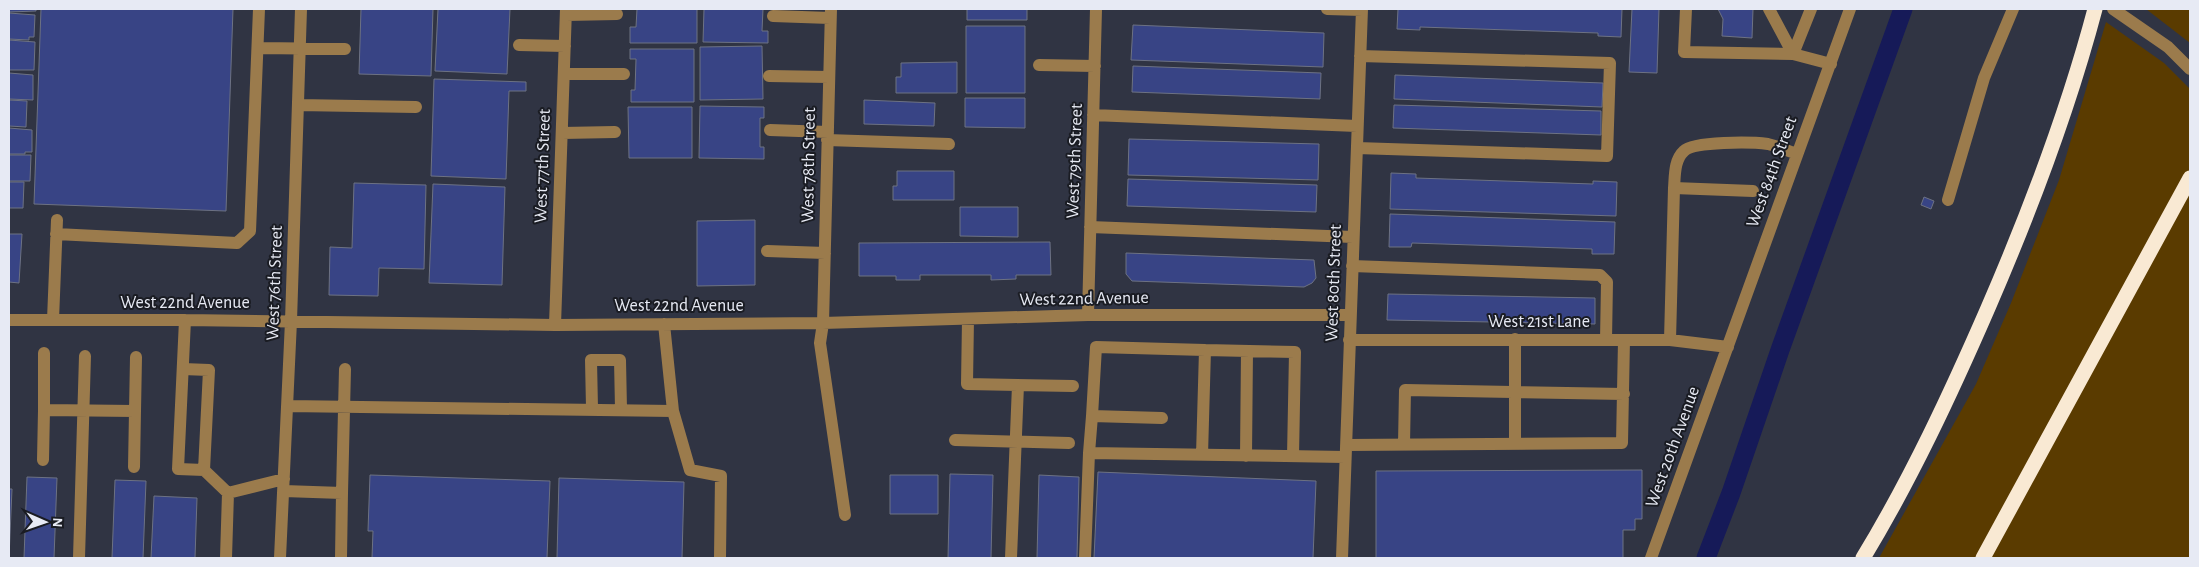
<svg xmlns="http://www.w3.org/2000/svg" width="2199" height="567" font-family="'Alegreya Sans',sans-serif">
	<rect width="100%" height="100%" fill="#303443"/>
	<path fill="#5a3b00" d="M2146 9H2190V43Z
		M2106 22 2164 63 2190 89V558H1879L1976 384 2011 303 2059 180Z"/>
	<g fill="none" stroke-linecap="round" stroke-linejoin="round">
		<path stroke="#161a58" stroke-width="19" d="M1706 558 1731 493 1780 350 1903 9"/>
	</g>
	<path fill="#384485" stroke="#6d7283" d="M9 9H36V11L9 12Z
		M41 9H233L226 211 34 204Z
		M361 9H433L431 76 359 74Z
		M438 9H510L507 74 435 71Z
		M637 9H697V43H630V27H636Z
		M704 9H763L762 31H768V43L703 42Z
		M967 9H1027V20H967Z
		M1398 9H1622L1621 37 1598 36V33L1420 27V30L1397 29Z
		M1632 9H1659L1657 73 1629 72Z
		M1718 9H1753L1752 38 1722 36 1723 19Z
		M9 13 35 15 34 37H29V40L9 39Z
		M1133 25 1324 33 1323 67 1131 60Z
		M966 26H1025V93H966Z
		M9 40 35 42 34 70H9Z
		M762 46 763 99 700 100V47Z
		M630 49H694V102H631V90H635L636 59H630Z
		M957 62V93H896V77H901V63Z
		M1133 66 1321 73 1320 99 1132 92Z
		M9 73 33 75V100L9 99Z
		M1395 75 1603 83 1602 107 1394 99Z
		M434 79 526 82V91H509L506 179 431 176Z
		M965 98H1025V128L965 127Z
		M9 100 27 101 26 127 9 126Z
		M864 100 935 103 934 126 864 124Z
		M1394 105 1601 111V135L1393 128Z
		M700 106 764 107V118H760V147H764V159L699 158Z
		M628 107H692V158H629Z
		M9 128 32 130V152H25V154H9Z
		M1129 139 1319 144 1318 180 1128 175Z
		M9 155H31L30 181H9Z
		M897 171H954V200H893V186H897Z
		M1391 173 1416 174V178L1593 184V181L1617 182 1616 216 1390 209Z
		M1128 179 1317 185 1316 212 1127 206Z
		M9 182H24L23 208H9Z
		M354 183 426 185 424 269 379 268 378 296 329 295 330 247 352 248Z
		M433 184 505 187 502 285 429 283Z
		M1924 197 1934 201 1931 209 1921 205Z
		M960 207H1018V237L960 236Z
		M1390 214 1615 222 1614 254H1592V249L1412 243 1411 247H1389Z
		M755 220V285L697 286V221Z
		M9 234H22L19 283 9 282Z
		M1050 242 1051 275H1016V279L991 280V275H920V280H896V276H859V243Z
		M1126 253 1314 260 1316 278 1312 283 1304 287 1132 281 1126 274Z
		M1388 294 1595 298V324L1387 320Z
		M1642 470V519H1635V530H1623V558H1376V471Z
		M1098 472 1316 481 1313 558H1094Z
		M950 474 993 475 991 558H948Z
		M370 475 550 481 547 558H372L373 531H368Z
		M890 475H938V514H890Z
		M1039 475 1079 477 1077 558H1037Z
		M27 477 57 478 54 558H24Z
		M559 478 684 482 682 558H557Z
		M115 480 146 481 143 558H112Z
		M9 489H12L9 558Z
		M154 496 197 498 195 558H151Z"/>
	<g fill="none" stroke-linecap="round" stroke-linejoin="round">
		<path stroke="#9b7b4c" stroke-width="12" d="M831 9 823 323 820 343 845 515
			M1327 9 1362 10
			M1686 9 1684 52 1793 54 1769 9
			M1811 9 1793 54 1831 64
			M2113 9 2168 47 2190 69
			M566 15 617 14
			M773 16 830 18
			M519 45 565 46
			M258 48 345 49
			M1039 65 1095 66
			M564 74H624
			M769 76 829 77
			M298 105 416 107
			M1093 115 1357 126
			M770 130 828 132
			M562 133 615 132
			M827 140 949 144
			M1357 148 1607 156 1610 63 1360 56
			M1674 188 1753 191
			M1948 200 1984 78 2013 9
			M1090 227 1353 237
			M56 234 237 243 250 231 259 9
			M767 251 825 253
			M1352 266 1600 275 1607 282 1606 340
			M1088 315 1096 9
			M968 319 967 384 1073 386
			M9 320H185L555 325 823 323 1088 315H1350
			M53 320 57 220
			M664 324 673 411
			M555 325 566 9
			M1515 339V444
			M1349 340H1670L1728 347
			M1670 340 1674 188C1675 176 1674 160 1684 151 1694 141 1752 142 1768 144 1777 146 1788 151 1797 154
			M183 369 209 370 204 470 178 469 185 320
			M287 406 673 411 690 470 721 476 720 558
			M592 408 591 360H620L621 409
			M44 410V353
			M135 411 136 357
			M1092 416 1096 347 1205 350
			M1162 418 1092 416 1089 453 1345 457
			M955 440 1069 443
			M1404 444 1405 390 1624 394
			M1346 445 1622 443 1624 340
			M1202 455 1205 350 1295 352 1293 456
			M1246 456 1247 351
			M43 460 44 410 135 411 134 467
			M204 470 228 493 284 479
			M284 491 342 493 345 369
			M79 558 85 356
			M226 558 228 493
			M280 558 291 321 301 9
			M341 558 342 493
			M1011 558 1018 385
			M1085 558 1089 453
			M1342 558 1362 9
			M1651 558 1850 9"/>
		<path stroke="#f9e9d3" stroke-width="15" d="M1863 558C1911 479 1951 393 1988 308 2030 211 2068 111 2095 9
			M1983 558 2190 178"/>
	</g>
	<g text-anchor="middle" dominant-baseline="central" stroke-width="4" stroke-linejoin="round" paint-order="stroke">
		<g font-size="18" fill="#e7eaf4" stroke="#1a1c23">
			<text transform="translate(1075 161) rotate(-88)">West 79th Street</text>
			<text transform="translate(809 165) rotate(-89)">West 78th Street</text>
			<text transform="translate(543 166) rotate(-88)">West 77th Street</text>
			<text transform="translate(1772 172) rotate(-70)">West 84th Street</text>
			<text transform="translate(275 283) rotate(-88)">West 76th Street</text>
			<text transform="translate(1334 283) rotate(-88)">West 80th Street</text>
			<text transform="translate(1084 299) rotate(-1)">West 22nd Avenue</text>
			<text x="185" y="303">West 22nd Avenue</text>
			<text x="679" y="306">West 22nd Avenue</text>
			<text x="1539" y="322">West 21st Lane</text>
			<text transform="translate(1673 447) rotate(-70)">West 20th Avenue</text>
		</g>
	</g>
	<rect width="2199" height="567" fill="none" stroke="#e7eaf4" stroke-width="20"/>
	<g transform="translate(45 522) rotate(92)" stroke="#1a1c23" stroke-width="4" paint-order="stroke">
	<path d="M0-4L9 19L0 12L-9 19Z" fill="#e7eaf4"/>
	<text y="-8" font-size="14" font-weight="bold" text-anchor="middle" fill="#e7eaf4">N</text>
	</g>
</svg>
